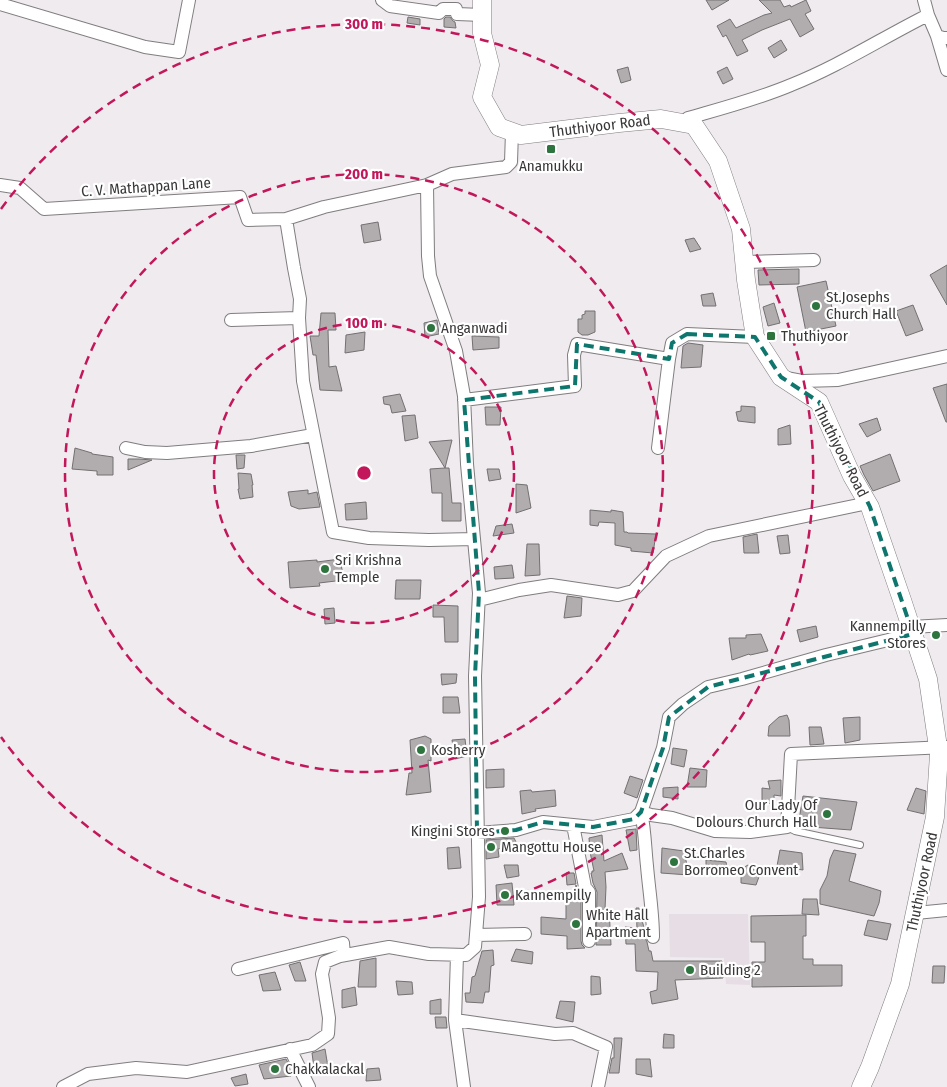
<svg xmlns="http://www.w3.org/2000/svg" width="947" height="1087" font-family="'Fira Sans Condensed',sans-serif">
	<rect width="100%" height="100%" fill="#efebee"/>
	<path fill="#e7dde4" d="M669 914H748L750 985 726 984 724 958 670 957Z"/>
	<path fill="#b1adaf" stroke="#737072" d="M706 0H729L712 10Z
		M759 0H780L784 7 790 5 791 7 806 0 811 11 805 14 814 29 800 37 790 19 762 30 742 40 748 51 737 56 726 35 723 37 717 26 730 19 736 28 764 15 772 13Z
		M408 17 420 19V25L407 23Z
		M446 17H450L453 21 455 22 456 28 444 27V19Z
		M781 40 787 50 774 58 768 48Z
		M628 67 631 80 621 83 617 70Z
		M727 67 733 79 723 84 717 72Z
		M378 222 381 240 364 243 361 225Z
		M694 238 701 249 690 252 685 240Z
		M947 265V305L930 275Z
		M799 269V284L759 285 758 270Z
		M826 281 836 326 806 332 797 287Z
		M713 293 716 306H703L701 295Z
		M774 303 780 323 768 326 763 307Z
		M913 305 923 330 906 336 896 311Z
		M585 311H595V332L588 335H582L578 332V319H582V315L585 314Z
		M321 313H335L336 330H328L329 367 336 366 342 391 320 390 316 355H313L310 336H319Z
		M437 320 439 334 425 337 424 323Z
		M365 332 364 350 345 353 346 335Z
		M472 336 499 337V348L473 350Z
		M688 343 703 345 701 367 681 368 683 346Z
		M947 384V422H946L933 388Z
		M400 394 406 411 392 413 390 405 384 404 383 397Z
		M741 406 755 407V423L738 421 736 412 741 411Z
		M485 407H501L500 425H486Z
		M415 415 418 438 405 441 402 416Z
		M877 418 881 430 867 437 859 424Z
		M790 425 791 444 778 445V429Z
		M452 440 445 468H449L452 503H461V521H442V493H432L430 469 445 468 429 442Z
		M75 448 92 453V454L113 457V475H97V471L72 469Z
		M890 454 900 481 873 491 864 475 860 466Z
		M236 455H245L244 468 237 469Z
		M128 459H139L152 460 128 470Z
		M487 469H499L501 479 489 481Z
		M238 473 251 474 253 485H252L253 497 240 499 238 489H239Z
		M516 484 527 485 531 508 516 513Z
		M308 490V494L317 492 320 507 299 509 291 506 288 492Z
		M366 502 367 519 346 520 345 504Z
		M590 510 611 512V510L623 512 624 532H627L628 533 656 534 653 553 631 551V548L615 545V523L599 522 598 526 590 525Z
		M512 524 514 533 493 536 496 526Z
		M757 534 759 553H744L743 537Z
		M788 535 790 553 780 554 777 536Z
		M527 544H539L540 575 525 576Z
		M340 559 344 580 319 583 320 586 290 588 288 562 317 560V562Z
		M512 565 514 578 495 579 494 567Z
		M396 580H421L420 599H395Z
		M567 596 582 598 581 616 564 618Z
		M433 605 458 606V642H445L444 617H433Z
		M334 608 335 623 325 624 324 609Z
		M816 626 818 637 800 642 797 630Z
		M761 634 768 651 750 655 749 654 732 660 729 638H746V635Z
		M441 674H457L456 683 442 685Z
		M443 697H458L460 713H443Z
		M787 715 789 720 790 736H768L769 726 779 717Z
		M860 717V740L845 743 843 718Z
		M809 727H821L824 744 810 745Z
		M425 736 431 739V761L428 760 431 792 406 795 409 773H412L410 740Z
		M465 739 467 756 455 759 452 740Z
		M673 748 687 750 684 767 671 764Z
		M690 768 707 770 706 787H687Z
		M504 769V787L486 788V770Z
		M630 776 643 780 637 798 624 793Z
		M781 780V796L774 795V803L762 804V788L770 789 768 781Z
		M678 787V799L663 797V788Z
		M916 788 926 791 924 814 907 810Z
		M531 790 532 792 555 790 556 806 535 809 536 811 522 814 520 791Z
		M803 796 857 802 851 830 798 826Z
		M636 829 637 850 630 851 626 830Z
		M602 835 604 861 622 853 628 869 605 872 606 887 605 909 609 908 611 945H596L597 892 593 883 591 873H592V871H594L590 852 589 838Z
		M514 838 517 844 498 849 499 857 486 859V840Z
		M459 847 461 868 448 869 447 848Z
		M662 848 684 851 689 875 661 873Z
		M780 850 802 853 803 870 777 866Z
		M834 850 856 854 849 881 881 891 879 903 874 916 820 904V890L827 876 830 859Z
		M706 860 726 862 728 872 706 870Z
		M504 865H518L519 876 507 878Z
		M748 865 760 874 756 885 741 883V869Z
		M566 873H574L576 884 567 885Z
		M512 883 514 905H497L496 885Z
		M576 885 577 889 581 895V941L582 945 585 948 567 949V936L541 934V917L566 919V900H573Z
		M803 899H817L819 915 802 914Z
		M636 908H639L644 928 645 938 647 942 649 951H651L653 961H722L723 978 675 980 678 999 652 1004 650 992 657 990 658 972 636 971 635 944H626L625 927 637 928Z
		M806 915V936H803V959H813V965H842V986L752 987V962H765V942H751V916Z
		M868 920 891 924 887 940 864 935Z
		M516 949 533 952 532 964 511 961Z
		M493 950 494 965 491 966 489 992H485L483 1003 466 1002 465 993H470L472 977 475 976 482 951Z
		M376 958V987H358L360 961Z
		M300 962 306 981H295L289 965Z
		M933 966H945L944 983H932Z
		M275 972 281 990 263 991 259 975Z
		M591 976 600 977 601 994 591 995Z
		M396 981 412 982 413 994 398 995Z
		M355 987 357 1005 342 1008V990Z
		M441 999V1014H430V1001Z
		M560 1001 575 1002 573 1022 556 1018Z
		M435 1017H446L447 1028H436Z
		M664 1034 674 1035V1048H663Z
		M614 1038H622L619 1073H609L612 1058H614Z
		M325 1049 328 1067 314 1068 312 1053Z
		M286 1059 289 1065 291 1076 264 1079 259 1065Z
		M636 1059H650L652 1077 636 1074Z
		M379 1068 381 1080 366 1081 367 1069Z
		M246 1074 248 1084 235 1086 231 1078Z"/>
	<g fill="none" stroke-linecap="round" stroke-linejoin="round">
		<defs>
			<path id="service" d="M787 827 795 831 860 845"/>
			<path id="minor" d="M382 0 390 6 439 13 443 9H456L457 14 482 15
				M924 0 928 15
				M0 4 145 47 179 52 189 0
				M937 36 947 70
				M683 123 688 118C723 108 758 99 791 85 839 66 882 38 928 15L937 36 943 38H947
				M0 185 20 188 44 209 240 197 248 220 286 219 324 207 427 185
				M286 219 294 268 300 299 299 318 303 381 333 532 369 538 429 540 474 539
				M744 262 814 260
				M231 320 299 318
				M786 378 802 381 838 380 947 356
				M464 400 575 386 574 355 577 344 669 359 672 343 687 334 755 337
				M126 448 145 452 167 453 251 446 313 435
				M658 448 669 359
				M479 600 519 590 551 585 618 595 633 591 666 556 709 536 868 503
				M911 627 947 625
				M573 825 585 887 589 892V941
				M477 833 516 830 543 822 593 827 634 819 641 812 663 748 669 717 683 704 708 687 742 679 826 655 913 634
				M916 913 947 910
				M476 935 525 934
				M653 937C653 913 649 890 647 866 645 848 645 830 641 812L651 815 672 818 715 831 750 832 787 827 791 754 947 747
				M457 955 455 1020 555 1034 573 1033 606 1047 598 1087
				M238 969 343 943 344 955
				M455 1020 464 1087
				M290 1049 309 1087
				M63 1087 88 1074 136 1068 187 1072 312 1045 328 1034 329 1018 322 974 325 962 340 956 389 947 429 954 466 955 475 947 479 897 475 676 479 593 467 464 464 396 456 351 430 276 428 256 427 185 452 174 506 167 511 162 512 132"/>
			<path id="secondary" d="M482 0V33L490 65 482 97 499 127 521 135 619 123 661 119 694 125 718 161 741 229 746 280 755 337 781 377 819 402 852 476 870 507 902 600 928 679 939 754 935 817 900 984 870 1067 861 1087"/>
		</defs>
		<use href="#service" stroke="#807d7f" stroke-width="8"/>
		<use href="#minor" stroke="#807d7f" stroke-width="14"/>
		<use href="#secondary" stroke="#807d7f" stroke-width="19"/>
		<use href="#service" stroke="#fff" stroke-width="6"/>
		<use href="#minor" stroke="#fff" stroke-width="12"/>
		<use href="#secondary" stroke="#fff" stroke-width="18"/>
	</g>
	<path fill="none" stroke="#0f766e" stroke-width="4" stroke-dasharray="10 6" stroke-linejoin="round" d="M687 334 755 337 781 377 819 402 870 507 913 634 708 687 669 717 663 748 641 812 634 819 593 827 543 822 516 830 477 833 475 676 479 593 464 400 575 386 577 344 669 359 672 343Z"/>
	<g fill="none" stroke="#c2185b" stroke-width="2.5" stroke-dasharray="9 6">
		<circle cx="364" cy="473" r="150"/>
		<circle cx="364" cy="473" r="299"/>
		<path d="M1 209A449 449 0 1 1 1 737"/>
	</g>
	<g fill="#2e743f" stroke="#fff" stroke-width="2">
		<rect x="546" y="144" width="10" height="10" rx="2.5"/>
		<circle cx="816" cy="306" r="5"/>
		<circle cx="431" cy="328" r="5"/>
		<rect x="766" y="331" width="10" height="10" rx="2.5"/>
		<circle cx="325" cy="569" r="5"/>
		<circle cx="936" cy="635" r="5"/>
		<circle cx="421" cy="750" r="5"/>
		<circle cx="827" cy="814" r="5"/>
		<circle cx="505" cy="831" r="5"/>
		<circle cx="491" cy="847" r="5"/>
		<circle cx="674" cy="862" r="5"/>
		<circle cx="505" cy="895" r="5"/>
		<circle cx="576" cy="924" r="5"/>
		<circle cx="690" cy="970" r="5"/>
		<circle cx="275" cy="1069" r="5"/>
	</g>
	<g text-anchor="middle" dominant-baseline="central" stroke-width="4.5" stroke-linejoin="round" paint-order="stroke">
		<g font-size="15" fill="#393738" stroke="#fff">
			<text transform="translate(600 126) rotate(-7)">Thuthiyoor Road</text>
			<text transform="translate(146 187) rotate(-4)">C. V. Mathappan Lane</text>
			<text transform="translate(841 451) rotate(63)">Thuthiyoor Road</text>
			<text transform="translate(922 882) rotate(-78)">Thuthiyoor Road</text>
		</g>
		<g font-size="15" fill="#393738" stroke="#fff" text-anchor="start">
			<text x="551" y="166" text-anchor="middle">Anamukku</text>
			<text x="826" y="297">St.Josephs<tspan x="826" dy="17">Church Hall</tspan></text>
			<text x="441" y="328">Anganwadi</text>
			<text x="781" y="336">Thuthiyoor</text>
			<text x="335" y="560">Sri Krishna<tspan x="335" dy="17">Temple</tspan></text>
			<text x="926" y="626" text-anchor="end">Kannempilly<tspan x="926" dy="17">Stores</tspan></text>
			<text x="431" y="750">Kosherry</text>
			<text x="817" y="805" text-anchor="end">Our Lady Of<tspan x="817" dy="17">Dolours Church Hall</tspan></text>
			<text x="495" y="831" text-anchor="end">Kingini Stores</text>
			<text x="501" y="847">Mangottu House</text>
			<text x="684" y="853">St.Charles<tspan x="684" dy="17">Borromeo Convent</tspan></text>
			<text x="515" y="895">Kannempilly</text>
			<text x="586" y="915">White Hall<tspan x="586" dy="17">Apartment</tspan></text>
			<text x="700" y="970">Building 2</text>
			<text x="285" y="1069">Chakkalackal</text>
		</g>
	</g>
	<circle cx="364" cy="473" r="8" fill="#c2185b" stroke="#fff" stroke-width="2.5"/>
	<g font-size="15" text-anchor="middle" font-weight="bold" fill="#c2185b" stroke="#fff" stroke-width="4.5" stroke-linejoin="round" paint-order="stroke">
		<text x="364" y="29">300 m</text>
		<text x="364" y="179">200 m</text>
		<text x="364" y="328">100 m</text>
	</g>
</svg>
